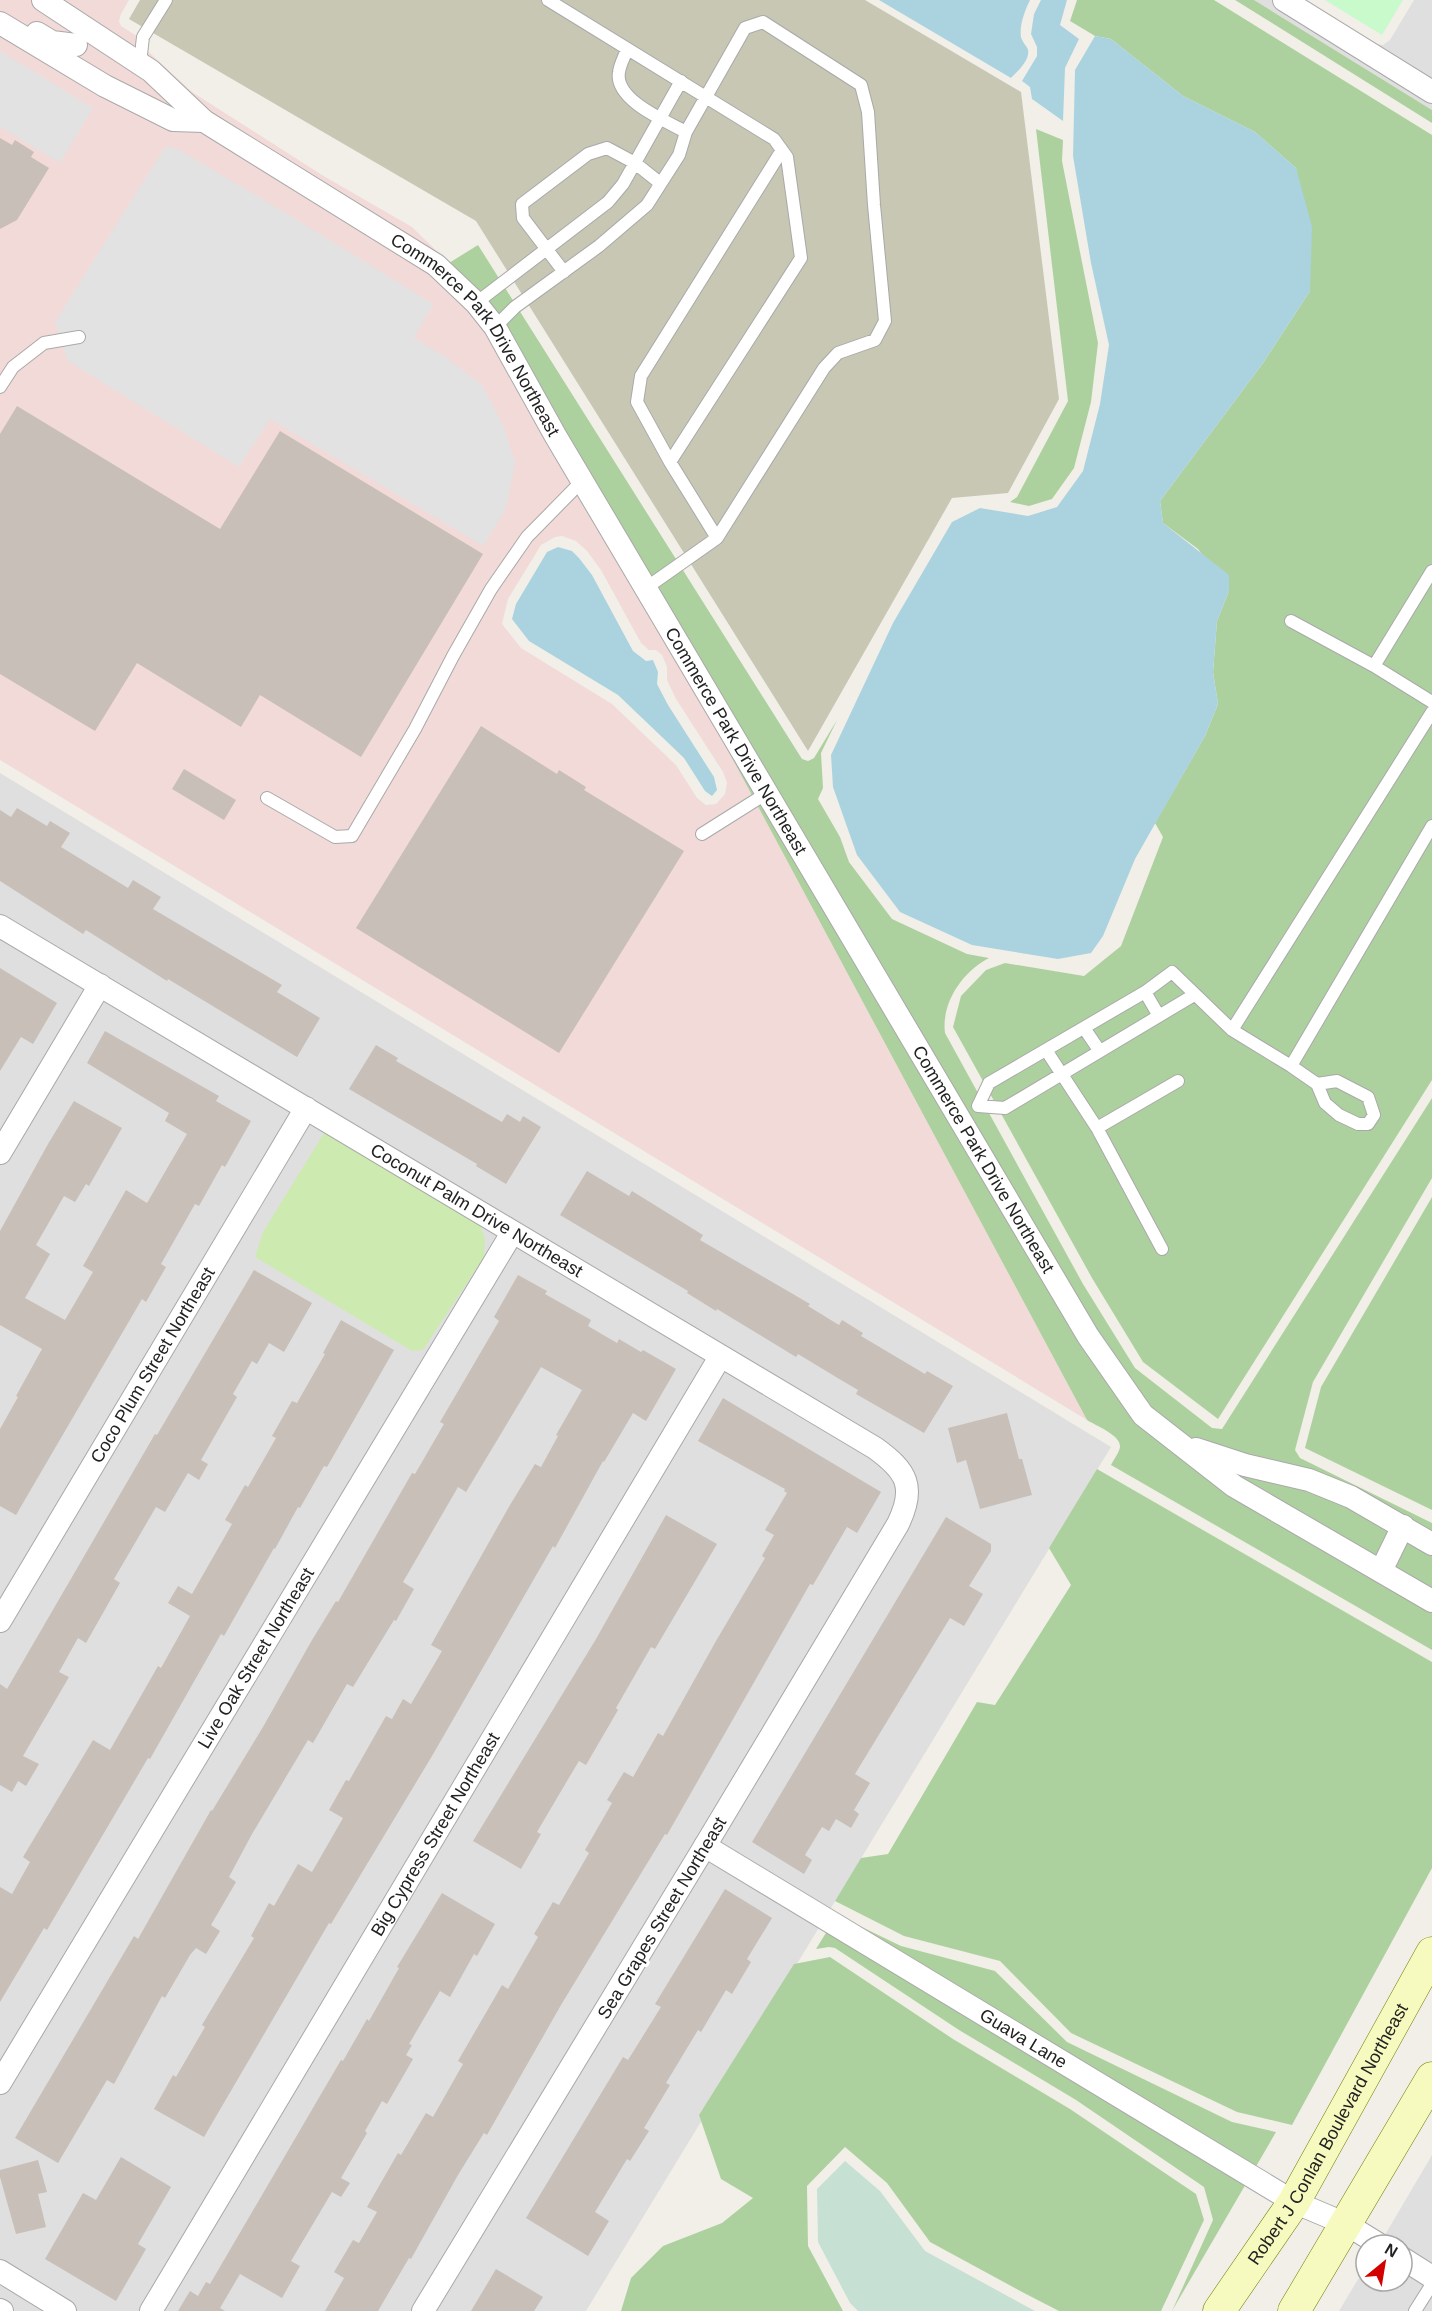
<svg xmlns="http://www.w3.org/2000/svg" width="1432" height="2311" font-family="Arial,sans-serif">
	<rect width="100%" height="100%" fill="#f2efe9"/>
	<path fill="#e0dfdf" d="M1254 0H1304L1376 44 1383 45 1390 40 1414 0H1432V110Z
		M0 773 1111 1447 586 2311H0Z
		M1432 2155V2311H1339L1366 2266V2281H1402V2245H1379Z"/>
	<path fill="#f2dad9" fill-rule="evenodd" d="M0 0H129L121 14 119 21 121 26 140 38 138 42 192 92 322 175 412 227 449 263 532 385 1087 1420 0 760ZM562 536 576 541 587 551 601 570 641 643 649 650H656L662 655 667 667V680L676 699 723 772 727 783 725 794 716 804 706 805 697 798 676 765 612 704 521 648 502 624 508 599 541 545 555 537Z"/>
	<path fill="#c7c7b4" d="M140 0H865L1021 92 1059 399 1008 493 952 498 808 751 476 221 129 19Z"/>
	<path fill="#cdebb0" d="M324 1133 337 1136 479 1223 485 1238 484 1257 423 1350 412 1351 255 1257 263 1232Z"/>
	<path fill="#add19e" d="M1077 0H1214L1432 135V1080L1218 1419 1143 1362 1092 1278 953 1027 961 996 986 970 1005 963 1084 976 1121 946 1163 837 1155 823 1205 736 1218 704 1213 672 1217 621 1229 591 1198 549 1163 523 1160 501 1263 363 1310 291 1296 168 1255 132 1183 96 1111 39 1095 36 1070 21Z
		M1235 0H1254L1432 110V123Z
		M1036 129 1063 140 1062 161 1098 343 1091 402 1074 468 1052 499 1029 506 1010 502 1017 497 1068 401Z
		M478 245 802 759 808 761 814 758 837 720 821 753 823 788 818 799 840 837 849 862 892 919 967 954 989 958C963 971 941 1003 945 1033L1083 1284 1135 1368 1212 1428 1222 1429 1432 1098V1178L1313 1382 1295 1450 1300 1458 1432 1523V1650L1111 1465C1114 1459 1119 1453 1120 1447 1121 1435 1096 1426 1087 1420L532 385 449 263Z
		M1432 1197V1510L1305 1448 1321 1387Z
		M1097 1469 1432 1662V1868L1292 2125 1237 2112 1071 2033 1000 1961 904 1936 835 1901 861 1858 888 1854 977 1702 995 1705 1071 1585 1049 1548Z
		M837 1915 901 1946 995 1971 1067 2042 1232 2122 1276 2132 1172 2311 1213 2220 1204 2187 1076 2100 959 2030 835 1948 829 1947 816 1949Z
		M830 1957 953 2039 1070 2109 1196 2194 1204 2220 1161 2311H1059L1024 2293 930 2242 887 2183 845 2147 807 2186 808 2246 843 2311H621L631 2278 663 2246 722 2223 753 2198 721 2179 699 2115 794 1964Z"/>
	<path fill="#c6e0d4" d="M845 2161 880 2191 925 2251 1035 2311H858L850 2303 818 2242 817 2189Z"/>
	<path fill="#c8facc" d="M1325 0H1403L1382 35Z"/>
	<path fill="#e2e2e2" d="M0 51 93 108 60 163 0 127Z
		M165 147 176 148 299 221 433 304 414 338 444 356 482 385 503 425 515 463 506 509 483 546 270 419 239 467 68 361 55 322Z"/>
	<path fill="#aad3df" d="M879 0H1030C1025 10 1019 26 1021 37 1022 42 1027 46 1028 50 1030 60 1017 72 1011 78Z
		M1041 0H1067L1060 25 1079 39 1065 68 1063 121 1032 99 1030 87 1022 81 1037 56V47L1031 34 1034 14Z
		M1095 36 1111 39 1183 96 1255 132 1296 168 1312 227 1310 291 1263 363 1160 501 1163 523 1229 575V591L1217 621 1213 672 1218 704 1205 736 1135 859 1103 936 1091 953 1058 959 972 945 900 912 857 855 833 787 831 755 893 623 952 522 980 508 1028 516 1057 507 1083 471 1100 404 1109 345 1091 263 1073 156 1075 70Z
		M558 547 572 551 579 558 592 575 633 651 646 661 653 660 658 672 657 684 668 705 714 777 717 790 712 796 705 791 684 758 618 695 529 641 512 619 516 604 547 552Z"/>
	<path fill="#c7bfb8" d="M0 138 12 145 15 140 34 152 31 157 49 168 17 220 0 229Z
		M17 406 220 529 280 431 483 554 361 757 260 695 241 727 137 663 95 731 0 674V434Z
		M481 726 557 774 559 770 586 787 584 790 684 851 559 1053 356 928Z
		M184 769 236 800 224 820 172 789Z
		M17 808 47 826 50 821 70 833 61 847 128 888 133 880 161 897 153 909 282 985 277 992 320 1018 297 1057 168 979 167 981 86 930 83 934 0 881V810L11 817Z
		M0 968 57 1003 33 1044 21 1037 0 1071Z
		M105 1031 219 1096 216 1101 251 1121 225 1167 222 1165 199 1206 195 1204 161 1264 166 1267 146 1302 142 1299 16 1515 0 1506V1429L18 1397 16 1396 42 1349 0 1325V1231L48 1144 74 1101 122 1128 89 1186 86 1184 75 1202 64 1196 36 1245 50 1254 25 1298 65 1320 93 1272 83 1266 126 1190 147 1203 187 1134 165 1121 169 1113 87 1063Z
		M376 1045 398 1058 396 1061 502 1122 507 1114 520 1122 523 1116 541 1127 506 1184 476 1166 477 1164 349 1089Z
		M587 1171 629 1196 632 1191 703 1235 700 1240 810 1304 808 1306 839 1325 842 1320 863 1333 861 1336 925 1374 927 1371 953 1386 924 1433 856 1394 858 1390 836 1377 798 1354 796 1357 717 1309 716 1311 687 1293 688 1291 560 1215Z
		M254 1270 312 1303 284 1352 269 1343 257 1364 252 1361 233 1394 237 1397 201 1460 208 1464 199 1480 188 1473 165 1512 156 1507 114 1579 120 1583 86 1643 78 1638 59 1672 69 1677 23 1756 39 1764 26 1786 18 1781 12 1792 0 1785V1684L7 1689 155 1434 157 1435Z
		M518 1275 547 1291 545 1294 591 1320 588 1326 617 1343 619 1339 641 1352 643 1350 676 1369 646 1421 633 1413 604 1462 603 1461 555 1548 553 1546 432 1756 331 1924 329 1923 204 2137 154 2109 173 2075 176 2077 205 2027 202 2025 254 1938 251 1936 269 1903 274 1906 298 1864 312 1872 343 1818 329 1810 346 1780 349 1781 386 1716 392 1719 403 1699 411 1704 442 1651 431 1645 510 1505 535 1464 541 1467 558 1436 556 1435 582 1390 541 1367 466 1492 458 1487 403 1582 414 1589 396 1621 394 1620 353 1687 347 1684 313 1743 308 1740 252 1834 229 1877 236 1882 211 1925 220 1931 206 1954 196 1948 190 1955 165 1998 162 1996 114 2084 107 2080 58 2163 15 2138 134 1936 138 1939 211 1810 212 1811 263 1727 312 1640 336 1601 338 1602 412 1473 415 1474 444 1424 440 1422 499 1321 494 1317Z
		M341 1320 394 1350 327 1467 324 1466 300 1508 298 1507 275 1549 274 1548 224 1636 221 1634 150 1759 148 1758 47 1930 44 1928 0 2002V1887L12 1894 30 1862 23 1857 93 1740 110 1750 158 1666 161 1668 190 1616 168 1603 178 1586 192 1594 232 1524 225 1520 245 1485 248 1487 276 1438 272 1436 292 1401 297 1403 325 1354 323 1353Z
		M723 1398 881 1492 857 1533 847 1527 813 1585 810 1584 667 1835 665 1834 561 2005 487 2135 484 2133 458 2175 411 2259 409 2258 378 2311H325L344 2278 334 2272 353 2240 359 2243 377 2212 367 2207 398 2153 401 2155 426 2113 433 2117 463 2064 458 2061 502 1985 508 1989 538 1937 534 1934 553 1902 559 1905 589 1853 585 1850 612 1803 607 1800 624 1772 633 1777 658 1733 663 1736 716 1641 765 1558 762 1556 774 1535 765 1530 787 1493 784 1491 785 1489 698 1441Z
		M1007 1413 1019 1459H1022L1032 1495 980 1509 966 1460 957 1463 948 1428Z
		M666 1515 717 1544 655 1649 651 1647 616 1708 618 1710 586 1765 579 1761 567 1781 537 1832 541 1834 521 1869 473 1841 596 1639Z
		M946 1517 991 1544V1551L969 1586 983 1594 964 1626 950 1618 855 1774 870 1783 854 1810 859 1814 851 1828 836 1819 829 1831 822 1827 805 1855 812 1860 804 1874 752 1842Z
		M725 1889 772 1918 747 1959 751 1962 732 1994 726 1990 701 2032 698 2030 666 2083 670 2085 644 2128 649 2131 630 2161 627 2159 595 2212 609 2221 588 2256 526 2218 623 2057 628 2060 661 2007 655 2004Z
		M442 1893 495 1924 477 1956 474 1954 450 1997 440 1991 409 2044 412 2045 406 2055 413 2059 387 2104 382 2101 365 2131 367 2133 341 2178 350 2183 341 2197 332 2192 291 2261 300 2266 282 2298 240 2274 220 2308 225 2311H178L190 2291 198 2296 206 2282 210 2284 341 2060 343 2061 367 2019 369 2021 399 1968 397 1967Z
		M121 2157 171 2187 138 2244 146 2249 116 2301 45 2259 83 2193 96 2200Z
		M38 2160 47 2192 38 2194 46 2227 16 2234 0 2177V2170Z
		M496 2269 543 2297 534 2311H471Z"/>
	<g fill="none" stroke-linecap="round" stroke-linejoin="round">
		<defs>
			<path id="service" d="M548 0 774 139 787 157 801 258 670 462 637 402 641 376 782 150
				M627 49C625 56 620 64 619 72 614 100 666 121 686 132
				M140 63 143 37 166 0
				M564 272 523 218 522 204 588 154 607 148 635 163 660 183
				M476 303 608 202 623 184 681 81
				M495 327 515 307 599 246 647 205 679 155 686 132 745 28 763 22 861 85 868 112 874 205 885 321 875 340 838 353 824 368 717 538 670 462
				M0 387 13 367 44 343 79 337
				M1432 571 1374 666 1432 702
				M646 588 717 538
				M1291 621 1374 666
				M267 798 335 837 352 836 415 729 453 656 491 589 527 537 582 481
				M702 834 767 793
				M1145 992 1159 1016
				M1194 995 1005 1108 978 1106 989 1083 1145 992 1172 972 1232 1030 1291 1066 1317 1084 1325 1103 1339 1115 1358 1124H1368L1374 1115 1368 1097 1337 1081 1317 1084
				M1084 1028 1099 1050
				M1232 1030 1432 712
				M1046 1050 1097 1128 1178 1081
				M1291 1066 1432 826
				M1097 1128 1162 1249
				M1415 2311 1432 2284"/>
			<g id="minor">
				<path id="s1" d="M43 0 151 71 204 121 436 265 476 303 495 327 555 435 1088 1336 1143 1415 1234 1486 1432 1601"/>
				<path d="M1284 0 1432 92"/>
				<path d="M0 23 105 86 173 120 204 121"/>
				<path d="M37 33 52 42 76 45"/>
				<path id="s2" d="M0 926 875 1448C907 1471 916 1487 898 1524L705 1846 423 2311"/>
				<path d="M0 1153 100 985"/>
				<path d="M1196 1449 1245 1465 1309 1480 1351 1497 1432 1544"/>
				<path d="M1381 1571 1403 1526"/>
				<path id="s3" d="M0 1621 306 1108"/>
				<path id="s4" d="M705 1846 1294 2202 1346 2224 1380 2245"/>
				<path id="s5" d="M0 2083 512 1233"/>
				<path d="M1402 2258 1432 2277"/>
				<path d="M0 2271 65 2311"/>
				<path d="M0 2310 2 2311"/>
				<path id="s6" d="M151 2311 720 1357"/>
			</g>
			<g id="secondary">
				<path id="s7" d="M1219 2311 1294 2202 1432 1953"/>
				<path d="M1294 2311 1432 2078"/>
			</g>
		</defs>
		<use href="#service" stroke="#a9a9a9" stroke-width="14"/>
		<use href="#minor" stroke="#a9a9a9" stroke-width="24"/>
		<use href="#secondary" stroke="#707d05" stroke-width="33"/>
		<use href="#service" stroke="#fff" stroke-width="12"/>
		<use href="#minor" stroke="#fff" stroke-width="22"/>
		<use href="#secondary" stroke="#f7fabf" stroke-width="32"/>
	</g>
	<g text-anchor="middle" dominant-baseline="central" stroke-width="6" stroke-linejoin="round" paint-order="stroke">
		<g font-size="18" fill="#222" stroke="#fff">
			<text stroke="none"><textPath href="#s1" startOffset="554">Commerce Park Drive Northeast</textPath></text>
			<text stroke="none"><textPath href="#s1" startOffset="1040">Commerce Park Drive Northeast</textPath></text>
			<text stroke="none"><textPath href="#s1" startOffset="1526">Commerce Park Drive Northeast</textPath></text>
			<text stroke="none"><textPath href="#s2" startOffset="555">Coconut Palm Drive Northeast</textPath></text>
			<text stroke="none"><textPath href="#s3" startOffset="298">Coco Plum Street Northeast</textPath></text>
			<text stroke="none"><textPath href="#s5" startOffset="496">Live Oak Street Northeast</textPath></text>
			<text stroke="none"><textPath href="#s6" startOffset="555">Big Cypress Street Northeast</textPath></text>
			<text transform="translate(662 1918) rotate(-59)">Sea Grapes Street Northeast</text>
			<text stroke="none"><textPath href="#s4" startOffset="372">Guava Lane</textPath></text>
			<text stroke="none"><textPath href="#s7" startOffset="208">Robert J Conlan Boulevard Northeast</textPath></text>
		</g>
	</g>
	<g transform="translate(1384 2263) rotate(30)"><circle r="28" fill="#ffffff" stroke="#a7a7a7" stroke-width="1.5"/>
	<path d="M0-4.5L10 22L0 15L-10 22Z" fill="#d40000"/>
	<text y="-9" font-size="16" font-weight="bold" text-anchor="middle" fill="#222222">N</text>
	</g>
</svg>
